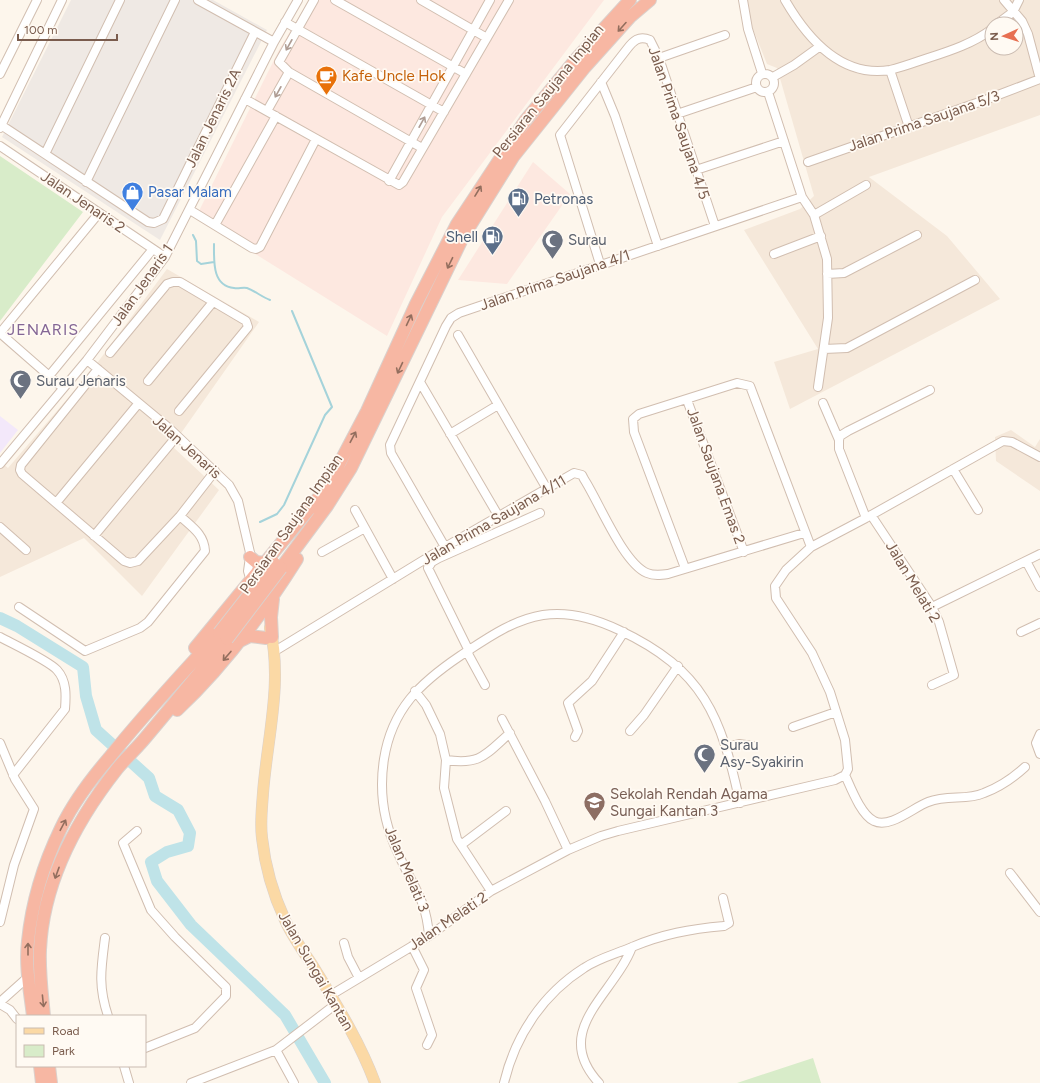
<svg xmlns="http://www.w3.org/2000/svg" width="1040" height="1083" font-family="Figtree,sans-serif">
	<rect width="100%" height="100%" fill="#fdf6ec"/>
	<path fill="#f5e8da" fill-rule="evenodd" d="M748 0H1040V115L869 177 947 236 1000 299 790 409 774 362 818 349 744 230 800 209 814 196 777 68 767 64 749 19ZM992 24H1016V48H992Z
		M167 269 259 322 172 446 219 490 142 596 84 538 0 577V461L8 468 92 370Z
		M1011 430 1035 447 1040 439V491L996 461 995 437Z"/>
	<path fill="#fde8e0" d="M309 0H604L442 217 387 336 196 217 279 50Z
		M533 162 570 194 507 284 458 280Z"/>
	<path fill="#efe9e4" d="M71 0H213L267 30 160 240 2 137Z"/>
	<path fill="#f3e8fa" d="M0 416 18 430 0 453Z"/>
	<path fill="#d8ecc9" d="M0 156 83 212 0 321Z
		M813 1058 821 1083H737Z"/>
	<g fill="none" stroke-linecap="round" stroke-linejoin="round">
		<path stroke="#a5d3da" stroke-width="2" d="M193 235 196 241 197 261 201 264 214 262
			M214 244C214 261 212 286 234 288 239 289 242 287 247 288 255 291 262 297 270 300
			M260 522 277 514 284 505 325 415 332 407 292 311"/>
		<path stroke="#bfe3e8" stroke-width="12" d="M0 618 17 626 83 667 86 696 96 730 149 778 155 796 178 810 190 833 188 846 167 852 151 862 157 881 191 925 285 1015 325 1083"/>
		<defs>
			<path id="minor" d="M198 0 274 42
				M314 0 279 62 289 72 422 148
				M335 0 466 74
				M421 0 487 38
				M743 0 748 29 762 73
				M785 0C807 38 841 78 890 70 903 67 916 62 928 58 950 51 974 43 992 29
				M1004 0 1022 21 1028 34 1040 79
				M285 22 444 112
				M997 24 1013 12 1019 0
				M659 58 725 35
				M890 70 909 127
				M756 83a9 9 0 1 1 18 0a9 9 0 1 1-18 0Z
				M0 74 37 0
				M773 77 794 65 819 47
				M601 82 615 116 658 246
				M768 92 802 197 814 215 827 259 828 318 818 387
				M245 99 399 185 403 182 509 0
				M267 111 289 72
				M677 114 757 87
				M1 125 148 222 154 223 163 219 255 32
				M0 128 62 0
				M0 146 165 257
				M45 154 120 0
				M808 162 985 100 1040 79
				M696 170 784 141
				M389 181 490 0
				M86 182 175 0
				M190 210 252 248 256 249 260 247 316 139
				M814 215 866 185
				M215 225 276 116
				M774 254 821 236
				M600 264 560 135 627 49C633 41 639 35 650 40L659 58 715 226
				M827 274 844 273 917 235
				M0 333 99 213
				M0 333 63 388
				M458 335 547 489
				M824 349 847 348 975 280
				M110 353 167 284 173 282H180L246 321 248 327 179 411
				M87 360 169 428 229 485 238 501 252 561
				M98 369 21 465 20 470 22 474 124 561 130 563 138 561 180 516 215 471
				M49 376 153 249
				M148 381 213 302
				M420 382 499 517
				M687 400 744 552
				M823 403 839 440V449L866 518
				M450 434 498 405
				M839 440 840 436 848 431 930 390
				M0 464 87 360 165 257 274 42 298 0
				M953 469 978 510
				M56 503 138 404
				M355 510 393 579
				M871 515 932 607 939 622 954 675 932 685
				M0 527 26 550
				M94 536 177 436
				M445 547 391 453 390 445 446 326 451 318 459 313 802 197
				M322 552 365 528
				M250 557 248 571 251 581
				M1026 561 1040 587
				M685 568 634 432 633 419 639 414 658 408 737 383 750 386 811 547
				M19 607 85 651 140 628 148 622 205 551C204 534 192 527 180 516
				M932 607 1040 554
				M1021 632 1040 623
				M0 637C13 644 49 661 57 670 67 681 66 696 65 709L13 775
				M275 651 445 547 574 473 582 475 584 479C599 502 623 563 647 573 654 576 661 575 668 574L804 533
				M469 651 428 568 432 562 439 558 540 513
				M467 652 485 685
				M415 691 426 705 440 734 446 760 444 788 457 839 491 891
				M502 719 545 801 568 850
				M793 727 836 712
				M630 731 644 715 678 666
				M1040 734 1036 743 1040 754
				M575 737 578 731 568 703 592 681 624 632
				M0 743 15 779 34 809 14 865 0 922
				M726 747 739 744 753 746
				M446 760C481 765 485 755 510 733
				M845 775C851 788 861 815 874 821 890 829 914 807 928 802 948 794 966 801 984 793 1000 787 1013 778 1025 767
				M137 831 123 843 151 910 175 937 226 987V996L195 1028 145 1048
				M461 845 506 811
				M1010 873 1040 912
				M429 936C426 897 412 886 398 853 384 824 379 791 384 759 392 709 420 683 460 656 486 639 512 620 543 615 569 611 596 619 619 630 704 670 721 716 740 803
				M105 938C101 969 98 986 108 1016
				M344 943 348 957 359 978
				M412 946 424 970 416 988 432 1035 427 1045
				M331 995 429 936 491 891 568 850 601 836 618 831 835 780 845 775 848 769 845 740 830 692 812 653 776 598 775 586 786 570 811 547 866 518 1003 441 1012 442 1040 457
				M0 1002 28 977
				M0 1004 10 1010 17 1019
				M276 1050 294 1083
				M124 1066 129 1083
				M191 1083 276 1050 336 1004
				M504 1083C515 1036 543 994 584 968 599 958 616 954 632 947 663 934 690 929 724 926L729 923 723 898
				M599 1083C550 1030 614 995 632 947"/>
			<path id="major" d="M270 628C283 682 267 739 263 793 262 808 260 823 262 838 265 866 273 894 285 920 292 936 303 951 313 966 336 1004 360 1042 375 1083"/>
			<path id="highway" d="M316 508 367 411 416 304 457 224 525 121 577 58 630 0
				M250 557 256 562 265 563
				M281 568 327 506 351 468 463 237 513 157 585 67 630 17 650 0
				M272 637 271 617 273 599
				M240 641 250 636 266 638
				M195 648 319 497
				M177 710C224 666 263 613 297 559
				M33 1016C30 991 25 966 28 941 32 901 44 863 61 828 73 803 91 779 109 758 144 714 182 674 219 633
				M44 1016C42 994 39 972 40 950 43 882 76 821 117 769 126 758 137 748 146 737 173 705 200 672 227 639
				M40 1066 42 1083
				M49 1066 51 1083"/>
		</defs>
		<use href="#minor" stroke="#d1beb0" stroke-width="10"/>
		<use href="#major" stroke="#dad1cd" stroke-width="12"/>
		<use href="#highway" stroke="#dad1cd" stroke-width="14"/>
		<use href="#minor" stroke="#fff" stroke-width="8"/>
		<use href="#major" stroke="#fbd9a5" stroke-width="11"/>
		<use href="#highway" stroke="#f7b7a3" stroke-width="12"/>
		<defs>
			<path id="highway-bridge" d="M219 633 274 563
				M227 639 281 568"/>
		</defs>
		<use href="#highway-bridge" stroke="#dad1cd" stroke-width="14" stroke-linecap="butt"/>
		<use href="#highway-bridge" stroke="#f7b7a3" stroke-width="12"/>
	</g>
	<defs><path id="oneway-shaft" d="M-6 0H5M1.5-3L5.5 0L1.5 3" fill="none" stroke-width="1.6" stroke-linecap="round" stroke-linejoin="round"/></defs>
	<g stroke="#936e5e">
		<use href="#oneway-shaft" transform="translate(622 27) rotate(132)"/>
		<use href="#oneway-shaft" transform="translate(478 191) rotate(-59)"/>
		<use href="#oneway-shaft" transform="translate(450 263) rotate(116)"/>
		<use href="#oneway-shaft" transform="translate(409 320) rotate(-65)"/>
		<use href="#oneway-shaft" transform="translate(400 368) rotate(115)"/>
		<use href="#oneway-shaft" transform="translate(353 437) rotate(-62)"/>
		<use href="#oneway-shaft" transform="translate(227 656) rotate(131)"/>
		<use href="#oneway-shaft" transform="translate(63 825) rotate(-62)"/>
		<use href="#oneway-shaft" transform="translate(57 873) rotate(110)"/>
		<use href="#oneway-shaft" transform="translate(28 949) rotate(-90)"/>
		<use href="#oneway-shaft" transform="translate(43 1001) rotate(84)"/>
	</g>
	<g stroke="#af9d94">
		<use href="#oneway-shaft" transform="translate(289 45) rotate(119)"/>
		<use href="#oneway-shaft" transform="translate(278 92) rotate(119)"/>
		<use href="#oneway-shaft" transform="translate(422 122) rotate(-61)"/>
	</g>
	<defs>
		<symbol id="cafe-pin" viewBox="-11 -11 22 30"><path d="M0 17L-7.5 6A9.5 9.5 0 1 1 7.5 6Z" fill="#e8710a" stroke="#fffaf3"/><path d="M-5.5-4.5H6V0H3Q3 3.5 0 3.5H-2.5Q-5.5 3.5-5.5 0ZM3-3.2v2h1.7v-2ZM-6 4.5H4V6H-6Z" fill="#fff"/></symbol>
		<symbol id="shop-pin" viewBox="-11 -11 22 30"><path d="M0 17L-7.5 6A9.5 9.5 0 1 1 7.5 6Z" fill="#3f7fe0" stroke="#fffaf3"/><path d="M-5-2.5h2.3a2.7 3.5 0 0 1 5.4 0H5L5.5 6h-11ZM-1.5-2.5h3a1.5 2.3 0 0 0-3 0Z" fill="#fff"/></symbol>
		<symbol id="fuel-pin" viewBox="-11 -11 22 30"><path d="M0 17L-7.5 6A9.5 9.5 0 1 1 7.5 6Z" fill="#5c6f8a" stroke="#fffaf3"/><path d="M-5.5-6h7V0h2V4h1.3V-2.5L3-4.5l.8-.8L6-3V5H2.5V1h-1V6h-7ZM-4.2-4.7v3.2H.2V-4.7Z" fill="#fff"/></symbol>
		<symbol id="mosque-pin" viewBox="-11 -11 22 30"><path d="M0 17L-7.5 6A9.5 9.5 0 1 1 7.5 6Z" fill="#6b7280" stroke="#fffaf3"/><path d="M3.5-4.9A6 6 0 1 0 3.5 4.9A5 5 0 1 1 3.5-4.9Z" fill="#fff"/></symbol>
		<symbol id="school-pin" viewBox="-11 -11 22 30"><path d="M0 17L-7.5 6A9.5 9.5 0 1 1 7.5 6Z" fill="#8d6e63" stroke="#fffaf3"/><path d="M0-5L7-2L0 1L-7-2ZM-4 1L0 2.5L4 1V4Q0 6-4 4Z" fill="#fff"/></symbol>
	</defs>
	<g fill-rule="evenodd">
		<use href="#cafe-pin" x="314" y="64" width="25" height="34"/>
		<use href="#shop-pin" x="120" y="180" width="25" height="34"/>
		<use href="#fuel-pin" x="506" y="186" width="25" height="34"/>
		<use href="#fuel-pin" x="480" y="224" width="25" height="34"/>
		<use href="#mosque-pin" x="540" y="228" width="25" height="34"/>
		<use href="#mosque-pin" x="8" y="368" width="25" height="34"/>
		<use href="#mosque-pin" x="692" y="742" width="25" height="34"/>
		<use href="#school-pin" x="582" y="790" width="25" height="34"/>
	</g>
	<g text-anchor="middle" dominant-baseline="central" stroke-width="3.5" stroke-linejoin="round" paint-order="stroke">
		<g font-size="15" fill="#c56008" stroke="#fffaf3" text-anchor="start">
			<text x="342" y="76">Kafe Uncle Hok</text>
		</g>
		<g font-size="15" fill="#7a5c4d" stroke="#fffaf3">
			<text transform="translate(548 91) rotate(-51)">Persiaran Saujana Impian</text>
			<text transform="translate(213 118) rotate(-64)">Jalan Jenaris 2A</text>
			<text transform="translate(924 121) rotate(-19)">Jalan Prima Saujana 5/3</text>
			<text transform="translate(679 123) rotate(71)">Jalan Prima Saujana 4/5</text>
			<text transform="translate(83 202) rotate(34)">Jalan Jenaris 2</text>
			<text transform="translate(555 280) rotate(-19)">Jalan Prima Saujana 4/1</text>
			<text transform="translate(142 285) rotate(-55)">Jalan Jenaris 1</text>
			<text transform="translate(187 447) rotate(42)">Jalan Jenaris</text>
			<text transform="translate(716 476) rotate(70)">Jalan Saujana Emas 2</text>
			<text transform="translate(494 520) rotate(-30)">Jalan Prima Saujana 4/11</text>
			<text transform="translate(291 524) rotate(-55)">Persiaran Saujana Impian</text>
			<text transform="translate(913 582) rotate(59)">Jalan Melati 2</text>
			<text transform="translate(407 869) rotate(67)">Jalan Melati 3</text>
			<text transform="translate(448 921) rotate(-34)">Jalan Melati 2</text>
			<text transform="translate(316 971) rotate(60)">Jalan Sungai Kantan</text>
		</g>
		<g font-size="15" fill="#366cbe" stroke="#fffaf3" text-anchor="start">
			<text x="148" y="192">Pasar Malam</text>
		</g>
		<g font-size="15" fill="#4e5e75" stroke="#fffaf3" text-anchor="start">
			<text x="534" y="199">Petronas</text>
			<text x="478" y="237" text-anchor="end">Shell</text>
		</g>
		<g font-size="15" fill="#5b616d" stroke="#fffaf3" text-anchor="start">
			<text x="568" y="240">Surau</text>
			<text x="36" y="381">Surau Jenaris</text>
			<text x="720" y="745">Surau<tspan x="720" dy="17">Asy-Syakirin</tspan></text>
		</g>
		<g font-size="15" fill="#785e54" stroke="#fffaf3" text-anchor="start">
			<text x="610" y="794">Sekolah Rendah Agama<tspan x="610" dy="17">Sungai Kantan 3</tspan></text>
		</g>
		<g font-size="16" letter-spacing="1" fill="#846695" stroke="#fffaf3">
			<text x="43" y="329">JENARIS</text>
		</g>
	</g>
	<rect x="16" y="1015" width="130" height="52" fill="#fffaf3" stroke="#cabbb1"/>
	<rect x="24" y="1028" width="20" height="6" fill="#fbd9a5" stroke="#cabbb1"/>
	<text x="52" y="1035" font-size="12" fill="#7a5c4d">Road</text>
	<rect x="24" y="1045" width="20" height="12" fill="#d8ecc9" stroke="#cabbb1"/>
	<text x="52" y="1055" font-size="12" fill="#7a5c4d">Park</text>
	<g transform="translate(1004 36) rotate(267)"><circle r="19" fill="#fffaf3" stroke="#cabbb1"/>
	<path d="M0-3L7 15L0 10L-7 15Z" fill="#e76f51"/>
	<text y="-6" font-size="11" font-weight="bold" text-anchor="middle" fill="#7a5c4d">N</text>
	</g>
	<path d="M18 34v6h99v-6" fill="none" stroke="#7a5c4d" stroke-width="2"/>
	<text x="24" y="34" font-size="12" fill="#7a5c4d" stroke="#fffaf3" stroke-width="3" paint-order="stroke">100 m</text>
</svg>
